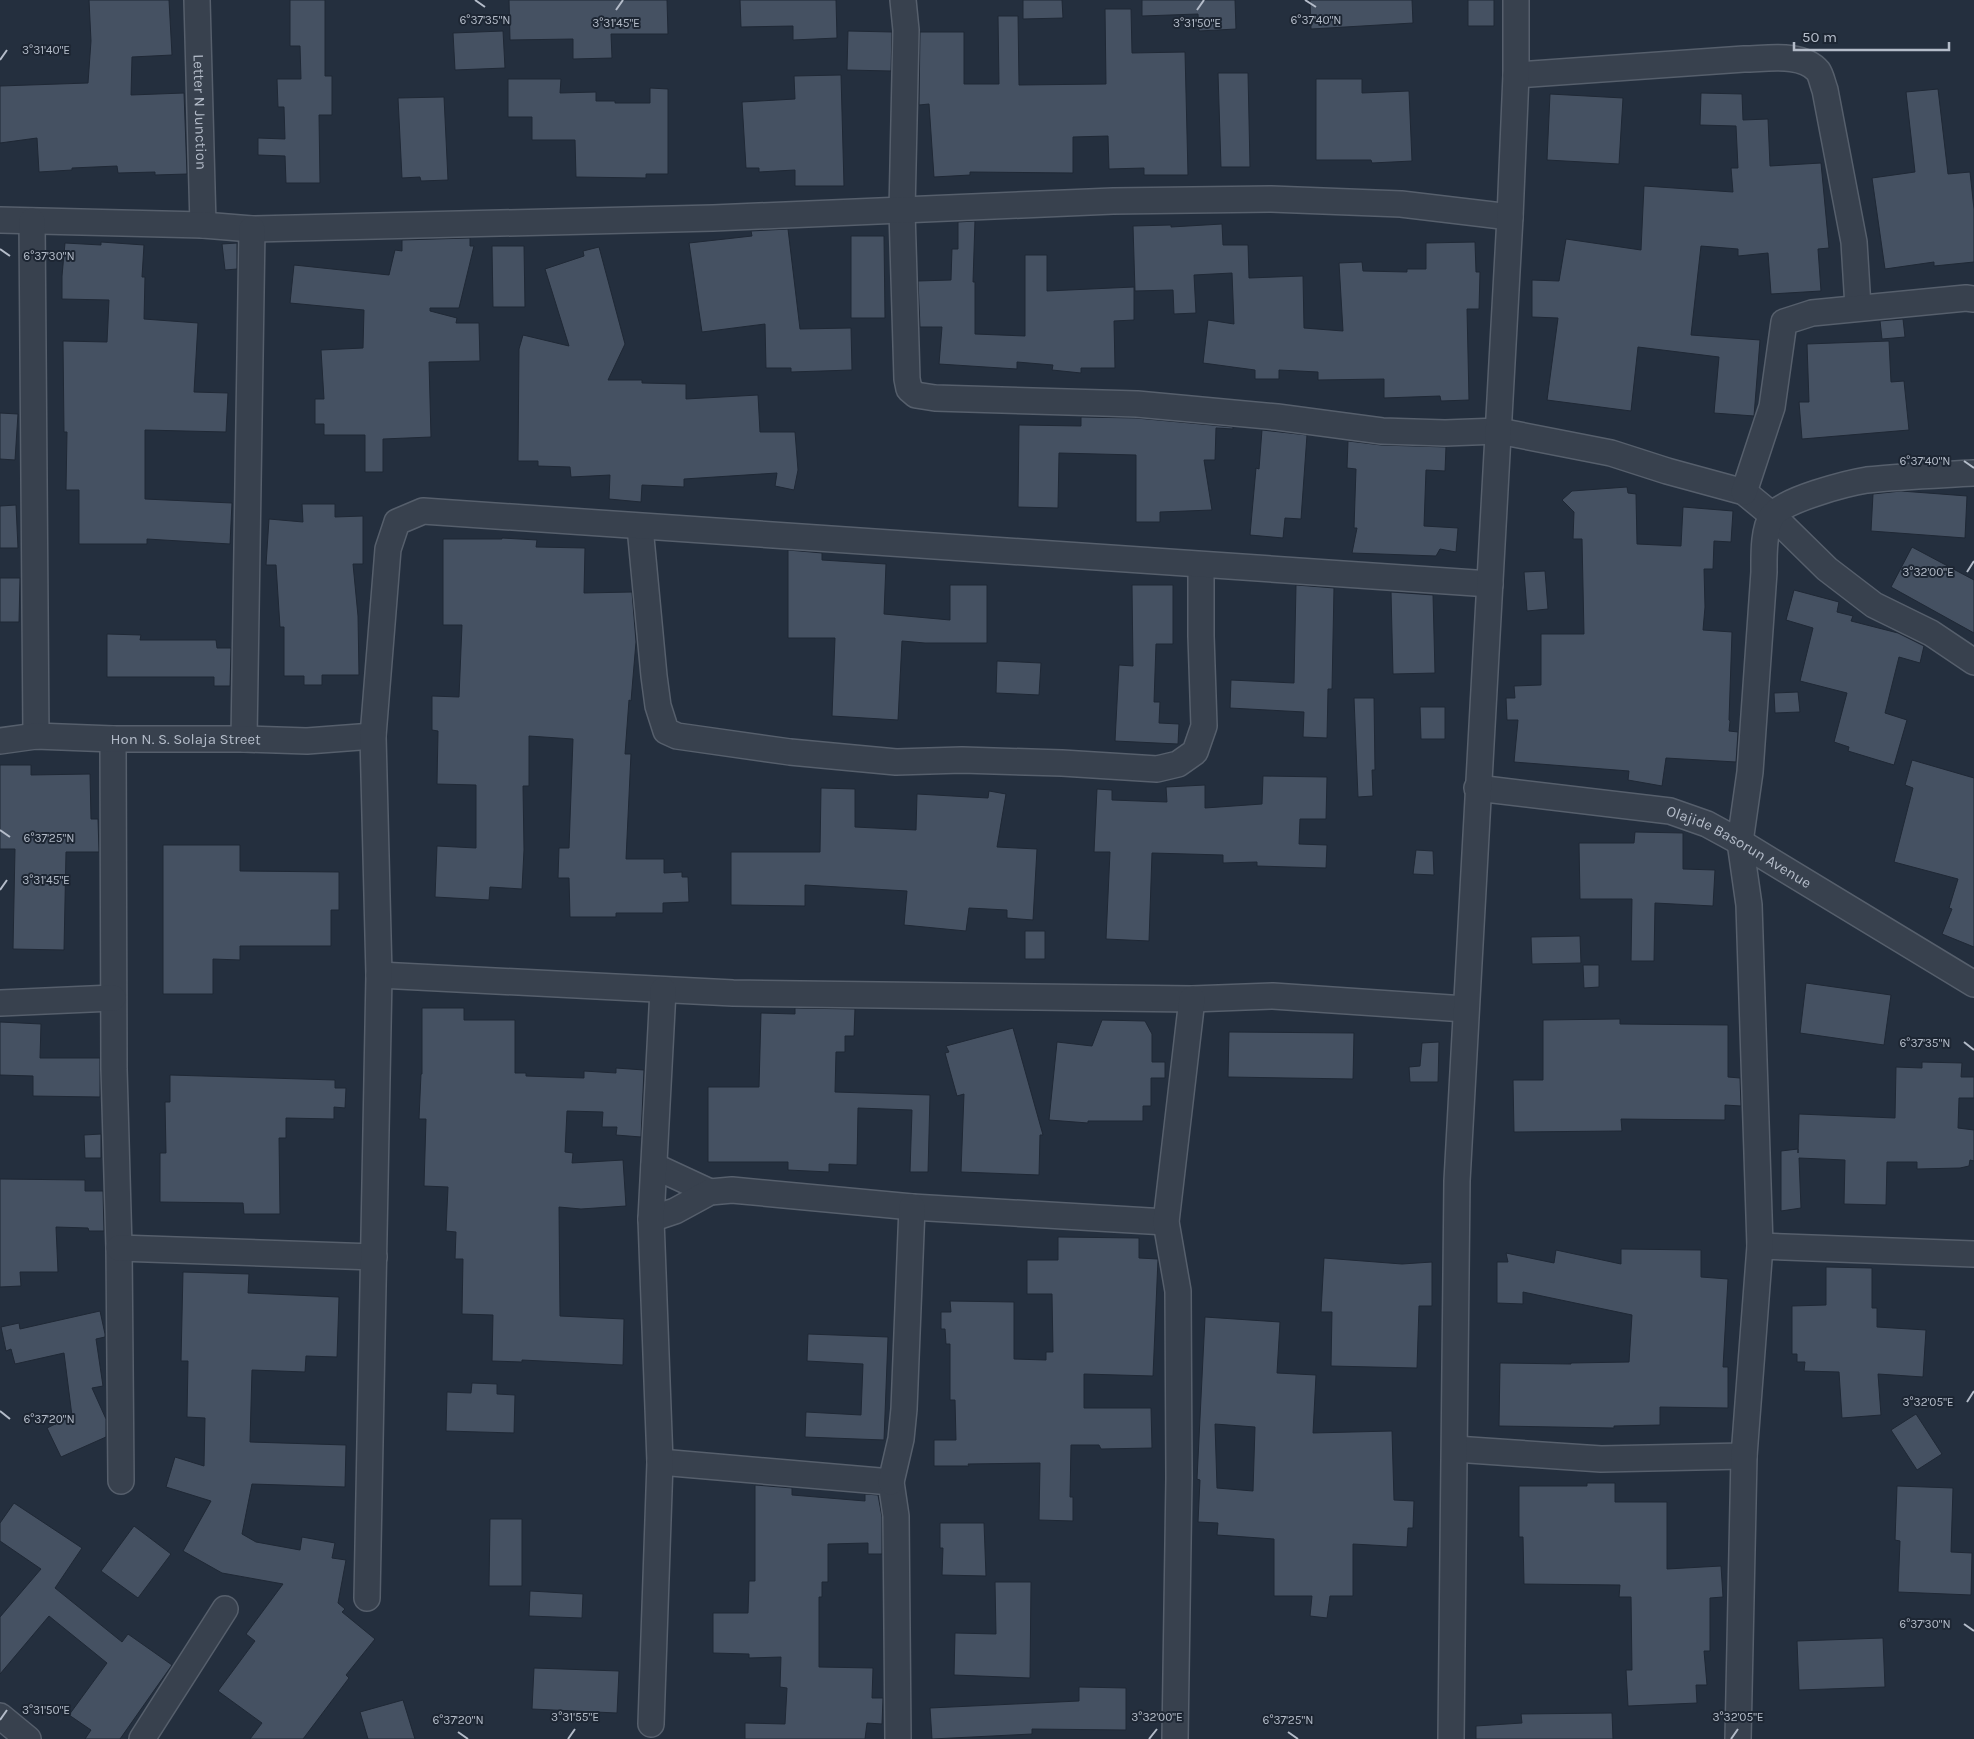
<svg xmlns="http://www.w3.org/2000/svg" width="1974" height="1739" font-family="Karla,sans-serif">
	<rect width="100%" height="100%" fill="#242f3e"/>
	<path fill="#455162" stroke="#1f2835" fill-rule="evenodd" d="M89 0H169L172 55 132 57 131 95 184 93 187 174 155 175V172L118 173 117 166 72 168V170L39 172 37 138 0 143V86L88 83 91 41Z
		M290 0H325V76H332V115H319L320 183H286L285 156 258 155V138L285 139 284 107H278L277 79H301L300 46H290Z
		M509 0H667L668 34H611L612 58 573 59V39L510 40Z
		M740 0H836L837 38 793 40V26L741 27Z
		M1023 0H1062L1063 18 1023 19Z
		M1142 0H1235L1236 29 1199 31 1198 14 1142 16Z
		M1310 0H1412L1413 23 1311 29Z
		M1468 0H1494V26H1468Z
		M1105 9H1131L1132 53 1185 52 1188 175H1144V168L1109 169 1108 136 1073 137V173L970 172V175L934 177 929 104 919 105 920 32H964V84H999L998 16H1018L1019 85 1106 84Z
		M503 31 505 68 455 70 453 33Z
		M848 31 892 32 891 71 847 70Z
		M1218 73H1248L1250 167H1221Z
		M841 75 844 186H795V170L759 172V168H746L742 102 795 99 794 76Z
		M508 79H561L560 93 596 92V101H615V103H650V88L668 89V174H646V178L576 177 575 140H532V117H508Z
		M1316 79H1362V93L1409 91 1412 161 1372 163 1371 160H1316Z
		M1938 89 1948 174 1970 172 1974 209V262L1934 266V262L1885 269 1872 178 1915 172 1906 92Z
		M1701 93 1742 94 1743 120 1768 119 1770 166 1821 163 1829 248 1818 249 1821 291 1771 294 1768 253 1738 256V249L1701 246 1691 335 1760 340 1754 416 1714 413 1719 357 1638 347 1631 411 1547 400 1558 318 1532 317V280L1559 281 1566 239 1641 250 1644 186 1733 192 1731 168H1738L1736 126 1700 125Z
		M1550 94 1623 98 1619 164 1547 160Z
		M444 97 448 180 421 181 420 177 402 178 398 98Z
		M975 221 973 282H975V334L1025 336V255H1047V291L1134 287V320L1114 321 1115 368H1081V373L1052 370 1053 365 1017 362V369L939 364 942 327H920L918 281 951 280 952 249H958V222Z
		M1222 224 1223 245H1248L1249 278 1303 276 1304 328 1343 331 1339 263 1362 262 1363 271 1407 272V269H1426V243L1475 242 1476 272H1480L1479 309H1467L1469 400 1441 401 1440 396 1384 398V379L1318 380V372L1279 370V379H1255V370L1203 363 1208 320 1234 324 1232 273 1194 275 1196 313 1174 314 1173 290 1135 291 1133 226 1171 225V227Z
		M788 229 800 329 851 328 852 370 791 372V368H766L765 324 702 332 689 243 752 236 751 231Z
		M851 236H884L885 318H851Z
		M470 238V246H474L459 308H430V311L457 318 456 323H479L480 361 429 362 431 437 383 439V472H365V435H324V424H315V399H324L321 350 363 348 364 310 290 303 294 265 389 275 395 250 402 251V240Z
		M101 242 144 245 142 277H145L144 319 198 323 194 392 228 393 226 432 145 430V499L232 503 230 544 147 539V544H79V490H66L67 432H64L63 341 107 342 109 300 62 299V276L65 243 101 245Z
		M237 243V269L225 270 222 244Z
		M492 246H524L525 307H493Z
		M599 247 625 344 608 380H642V383L686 384V399L758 395 760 432H795L798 470 794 490 775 486 777 473 684 479V487L642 485 641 502 609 499 610 475 571 477 570 467 538 466V461H518L519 349 523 335 569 346 545 269 584 256 583 251Z
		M1903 319 1905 337 1882 339 1880 321Z
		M1889 341 1891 382 1904 381 1909 430 1802 439 1799 402H1809L1807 344Z
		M0 413 18 414 15 460 0 459Z
		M1081 417 1136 418 1233 427V429L1216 428 1215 460H1204L1212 510 1160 512V522H1136V455L1059 453 1058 508 1018 507 1019 425 1081 426Z
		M1262 430 1307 435 1301 519 1285 518 1283 538 1250 535 1256 468 1259 469Z
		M1348 441 1381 445 1446 447 1445 471 1426 470 1424 526 1458 528 1456 552 1440 549 1436 556 1352 553 1357 528H1354L1356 469 1347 468Z
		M1627 487 1628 493 1636 494 1637 544 1681 546 1683 507 1733 511 1731 542 1714 541 1713 569H1704L1705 607 1703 630 1732 632 1729 720 1730 721 1729 731 1738 732 1736 762 1666 758 1662 786 1628 780 1629 771 1514 762 1518 720H1507L1506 698H1515L1514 686 1541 685V634H1584L1582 539H1573L1574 512 1562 500 1572 491Z
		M1901 491 1967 496 1965 538 1871 531 1873 494Z
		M302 504H335V517L363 516V564H353L358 616 359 675H322V685H304V676H284V627H280L276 565H266L269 519 303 522Z
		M16 505 18 548H0V506Z
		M502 538 537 540 536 547 585 548 584 593 632 592 636 642 631 701 629 700 625 754H631L626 859H664V873L682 872V877H688L689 902 663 903V913H616V917H570L569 878H558L559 848H569L573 739 529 736V786H523L524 850 522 889 490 887 489 900 435 897 437 846 476 848V785L437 784 438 731 432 730V696L459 697 462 625H443V539H502Z
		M1912 547 1974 580V633L1891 587Z
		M788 550 822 553V560L886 564 884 614 950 620V585H987V643H925L902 641 898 720 832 716 835 638H788Z
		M1545 571 1548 609 1527 611 1524 572Z
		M0 578H20L19 622H0Z
		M1132 585H1173V644H1156L1154 702H1160L1159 723 1179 724 1178 744 1115 741 1119 665 1133 666Z
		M1296 585 1334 588 1332 689H1328L1327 738 1303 737 1304 712 1230 708 1231 680 1294 683Z
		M1794 590 1839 602 1837 612 1853 616 1851 621 1898 633 1924 646 1920 663 1899 657 1885 713 1907 720 1894 765 1848 751 1849 747 1834 742 1847 693 1800 681 1813 628 1786 620Z
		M1391 592 1433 595 1435 673 1393 674Z
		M107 634 141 635 140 640H216L217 648H231L230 686H214V677H107Z
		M997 661 1041 663 1039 695 996 693Z
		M1798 692 1800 712 1775 713 1774 693Z
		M1354 698H1374L1375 770H1372L1373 796 1358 797Z
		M1420 707H1445V739H1421Z
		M1912 760 1974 778V947L1942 934 1952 909 1949 908 1958 879 1894 862 1913 788 1905 785Z
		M0 765H31V775L90 774 91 819H98L99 852H66L64 950 13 949 15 849H0Z
		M1263 776 1327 777 1326 819H1300L1299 844 1327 845 1326 868 1257 866V862L1223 863V855L1152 853 1149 941 1106 939 1110 852H1094L1097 789 1112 790V800L1167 802 1166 787 1205 785V808L1262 804Z
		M821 788 855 789V827L916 830 917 794 988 798 989 791 1006 794 997 847 1037 849 1033 920 1007 918V910L969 908 966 931 904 925 907 891 805 885V906L731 905V852H820Z
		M1635 832 1683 833V869L1715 870 1713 906 1655 903 1654 961H1631L1632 899H1580L1579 843H1634Z
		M163 845H240V871L339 872V910H331V946H240V960L213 959V994H163Z
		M1416 850 1433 851 1434 875 1413 874Z
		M1025 931H1045V959H1025Z
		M1580 936 1581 963 1532 964 1531 937Z
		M1583 965H1599V987L1584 988Z
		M1806 983 1891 995 1884 1045 1800 1033Z
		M422 1008H464V1020H515V1073H526V1076L584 1078V1071L616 1073V1068L644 1070 641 1137 616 1135 617 1127H602L603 1112 567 1111 565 1152 573 1153 572 1163 623 1160 626 1206 581 1209 559 1207 560 1316 624 1319 623 1365 522 1360V1362L492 1361 493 1315 462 1314 463 1259H455L456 1232 446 1231 448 1187 424 1186 426 1119H419L421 1074H422Z
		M795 1008 855 1009 854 1036H845V1052H836L835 1092 930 1095 928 1172H910L912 1110 858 1108 857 1165 829 1164V1172L788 1170V1162H708V1087H759L761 1013 795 1014Z
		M1620 1019V1024L1728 1025V1077L1740 1078 1741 1106 1725 1105V1120L1621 1119 1622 1131 1514 1132 1513 1080H1543V1020Z
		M1102 1020 1145 1021 1152 1034V1062H1165V1078H1151V1106H1143V1121H1088V1123L1049 1120 1057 1042 1092 1046Z
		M0 1022 41 1024 40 1058H100V1097L33 1096V1076L0 1075Z
		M1013 1028 1043 1135H1040L1039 1175 961 1172 964 1094 957 1096 945 1053 949 1052 946 1046Z
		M1229 1032 1354 1033 1353 1079 1228 1077Z
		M1439 1042 1438 1082H1410L1409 1067 1420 1066 1422 1043Z
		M1922 1062 1962 1063 1961 1077H1974V1098H1959L1958 1128 1974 1130V1161L1970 1160 1969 1166 1960 1168 1917 1169V1162H1887L1886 1205 1844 1204 1845 1160 1799 1158 1801 1208 1781 1211V1151L1798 1149V1153L1799 1114 1895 1118 1896 1067 1922 1068Z
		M170 1075 335 1080V1088H346L345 1108 334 1107V1119L286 1118V1138H279L280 1214H244L243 1203 160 1202V1153H166L165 1102H170Z
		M101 1134V1158H85L84 1135Z
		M0 1179 85 1180V1191H103L104 1231H89L88 1228 56 1227 58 1272H20L21 1286 0 1287Z
		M1058 1237 1139 1238V1258L1158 1259 1153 1376 1084 1374V1408H1151L1152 1448 1101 1449 1099 1445H1071L1070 1497H1073V1521L1039 1520 1040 1463 968 1464 969 1466H934V1440H956L955 1400H950V1344H946L945 1329H941V1312H951L950 1301 1014 1302V1359L1046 1360V1352H1053L1052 1294H1027V1260H1058Z
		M1621 1249 1701 1250V1277L1728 1279 1723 1367H1728V1408L1660 1407V1425L1614 1426V1428L1499 1426 1500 1363 1571 1364V1363L1629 1362 1632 1315 1523 1292V1304L1497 1303V1262H1508L1506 1253 1554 1263 1556 1250 1621 1264Z
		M1324 1258 1402 1264 1432 1262V1306H1419L1417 1368 1331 1366 1332 1312H1321Z
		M1826 1267 1872 1268V1308H1877V1327L1926 1330 1923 1377 1878 1374 1881 1415 1842 1418 1839 1372 1804 1371 1805 1362H1797V1354H1792V1306L1826 1305Z
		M183 1272 249 1274 248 1293 339 1297 337 1357 306 1356 305 1372 252 1370 250 1442 346 1445 345 1487 252 1484 242 1534 256 1542 300 1550 302 1537 335 1543 332 1558 346 1560 338 1603 345 1609 342 1612 375 1639 346 1675 349 1678 303 1739H250L262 1723 218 1691 255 1641 246 1634 283 1584 222 1573 183 1551 211 1501 166 1487 175 1457 204 1466 205 1418 187 1417 188 1361H181Z
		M100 1311 105 1334V1337L96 1339 103 1386 92 1388 106 1419V1437L61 1457 47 1428 72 1416 64 1353 15 1364 11 1349 6 1351 1 1327 19 1323 20 1329Z
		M1205 1317 1280 1322 1277 1373 1316 1375 1313 1433 1392 1431 1394 1500 1414 1501 1413 1528H1408L1407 1547 1353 1544V1596H1330L1327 1618 1310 1616 1312 1596H1274V1539L1217 1535 1218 1523 1198 1522 1200 1480 1197 1479ZM1215 1424 1255 1427 1253 1491 1217 1488Z
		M808 1334 888 1337 884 1440 805 1437 806 1412 861 1415 863 1364 807 1361Z
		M472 1383 497 1384V1394L515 1395 514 1433 446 1431 447 1392 471 1393Z
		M1916 1414 1942 1454 1917 1470 1891 1430Z
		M1587 1483H1615V1502H1667V1569L1721 1566 1723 1597 1710 1598V1651H1704L1707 1685H1696L1697 1703 1628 1706 1626 1670H1632L1631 1597H1619L1620 1585 1524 1584 1523 1537H1519V1486H1587Z
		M755 1485 792 1488V1495L865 1501V1494L878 1495 882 1517V1554H868V1543L828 1544V1582H822V1597H819V1667L873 1668 872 1698H883L882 1724 867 1723 865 1739H745V1723L785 1724 787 1688 780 1687 781 1657 749 1658V1654L713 1653V1613H748L749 1581H755Z
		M1897 1486 1953 1488 1951 1552 1972 1553 1971 1595 1898 1592 1900 1541 1895 1540Z
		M14 1503 82 1548 55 1588 122 1642 128 1634 172 1665 120 1739H85L91 1730 69 1715 107 1663 49 1616 0 1674V1617L41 1569 0 1541V1523Z
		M490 1519H522V1586H489Z
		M940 1523H984L986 1576 942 1575 943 1548H940Z
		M134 1526 171 1554 138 1598 101 1571Z
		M995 1582H1031L1030 1678 954 1675 955 1633 996 1634Z
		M530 1591 583 1594 582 1618 529 1616Z
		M1883 1638 1885 1687 1799 1690 1797 1641Z
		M534 1668 619 1671 617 1713 532 1709Z
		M1079 1687 1126 1688V1730L1032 1729V1734L932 1739 930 1708 1079 1701Z
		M403 1700 415 1739H368L360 1712Z
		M1612 1713 1613 1739H1476V1726L1522 1723 1521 1714Z"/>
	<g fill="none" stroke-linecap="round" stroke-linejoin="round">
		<defs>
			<g id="minor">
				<path id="s1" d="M197 0 203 225"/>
				<path d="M903 0 906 30 902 211 907 379 909 389 916 395 935 398 1137 404 1277 417 1382 431 1445 433 1499 431 1611 453 1667 471 1744 492 1772 515 1827 569 1874 605 1931 633 1974 662"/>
				<path d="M1516 75 1744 59C1766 59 1802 52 1818 71 1821 75 1823 85 1825 90L1854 242 1858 307"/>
				<path d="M0 220 203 225 252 229 713 218 1113 201 1271 199 1401 204 1510 217"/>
				<path d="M32 221 36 736"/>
				<path d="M1744 492 1772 407 1784 322 1812 313 1966 298 1974 299"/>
				<path d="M640 527 654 676 658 706 666 731 677 736 790 752 896 762 962 760 1062 763 1157 769 1178 764 1195 752 1204 726 1201 636V565"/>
				<path d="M113 739 114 1069 119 1248 121 1481"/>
				<path d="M244 739 252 229"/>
				<path id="s2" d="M0 741 36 736 113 739H244L307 741 373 736"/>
				<path id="s3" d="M1477 788 1670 811 1707 824 1740 842 1974 984"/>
				<path d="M379 975 733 993 1192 999 1273 996 1465 1009"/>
				<path d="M0 1003 113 998"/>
				<path d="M654 1166 710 1192"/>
				<path d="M651 1219 675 1211 710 1192 732 1190 912 1207 1166 1222"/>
				<path d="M1760 1246 1974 1254"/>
				<path d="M119 1248 374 1257"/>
				<path d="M1455 1449 1601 1459 1744 1456"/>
				<path d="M660 1462 891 1482 896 1516 898 1739"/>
				<path d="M891 1482 901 1439 904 1409 912 1207"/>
				<path d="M367 1598 379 975 373 736 388 549 397 522 423 511 1490 584"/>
				<path d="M0 1716 28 1739"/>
				<path d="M651 1724 660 1462 651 1219 663 990"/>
				<path d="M142 1739 225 1609"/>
				<path d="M1175 1739 1179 1478 1178 1291 1166 1222 1192 999"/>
				<path d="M1451 1739 1457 1181 1510 217 1516 75V0"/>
				<path d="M1738 1739 1744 1456 1760 1246 1749 905 1740 842 1750 772 1764 572C1764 556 1763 530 1772 516 1782 500 1848 483 1867 480 1903 476 1939 475 1974 473"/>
			</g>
		</defs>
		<use href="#minor" stroke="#565f6c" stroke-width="28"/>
		<use href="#minor" stroke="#38414e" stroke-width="25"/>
	</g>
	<path fill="none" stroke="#b4bcc9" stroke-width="2" d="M475 0 485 7M1305 0 1316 7M616 10 623 0M1197 10 1204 0M0 60 7 50M0 249 10 256M1964 461 1974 468M1967 572 1974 561M0 830 10 837M0 890 7 880M1964 1042 1974 1050M1967 1402 1974 1391M0 1411 10 1419M1964 1624 1974 1631M0 1720 7 1710M458 1732 468 1739M1288 1732 1298 1739M568 1739 575 1729M1149 1739 1157 1729M1731 1739 1738 1729"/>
	<g text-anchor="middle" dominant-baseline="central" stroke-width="4" stroke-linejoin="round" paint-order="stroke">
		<g font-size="15" fill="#b4bcc9" stroke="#1d2633">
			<text stroke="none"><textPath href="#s1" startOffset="112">Letter N Junction</textPath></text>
			<text stroke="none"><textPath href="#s2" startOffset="186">Hon N. S. Solaja Street</textPath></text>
			<text stroke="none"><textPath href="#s3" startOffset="272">Olajide Basorun Avenue</textPath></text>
		</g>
	</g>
	<g font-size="12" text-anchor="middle" fill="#b4bcc9" stroke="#1d2633" stroke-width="4" stroke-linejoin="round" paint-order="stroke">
		<text x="485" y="24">6°37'35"N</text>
		<text x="1316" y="24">6°37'40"N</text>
		<text x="616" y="27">3°31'45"E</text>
		<text x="1197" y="27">3°31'50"E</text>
		<text x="46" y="54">3°31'40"E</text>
		<text x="49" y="260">6°37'30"N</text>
		<text x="1925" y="465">6°37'40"N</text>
		<text x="1928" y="576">3°32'00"E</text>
		<text x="49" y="842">6°37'25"N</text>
		<text x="46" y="884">3°31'45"E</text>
		<text x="1925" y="1047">6°37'35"N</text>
		<text x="1928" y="1406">3°32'05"E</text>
		<text x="49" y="1423">6°37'20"N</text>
		<text x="1925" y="1628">6°37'30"N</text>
		<text x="46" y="1714">3°31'50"E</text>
		<text x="575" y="1721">3°31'55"E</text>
		<text x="1157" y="1721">3°32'00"E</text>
		<text x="1738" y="1721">3°32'05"E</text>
		<text x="458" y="1724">6°37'20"N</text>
		<text x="1288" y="1724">6°37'25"N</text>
	</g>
	<path d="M1794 42v8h155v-8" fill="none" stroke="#b4bcc9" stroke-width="2.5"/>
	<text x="1802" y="42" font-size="15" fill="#b4bcc9" stroke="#1d2633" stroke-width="4" paint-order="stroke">50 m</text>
</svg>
